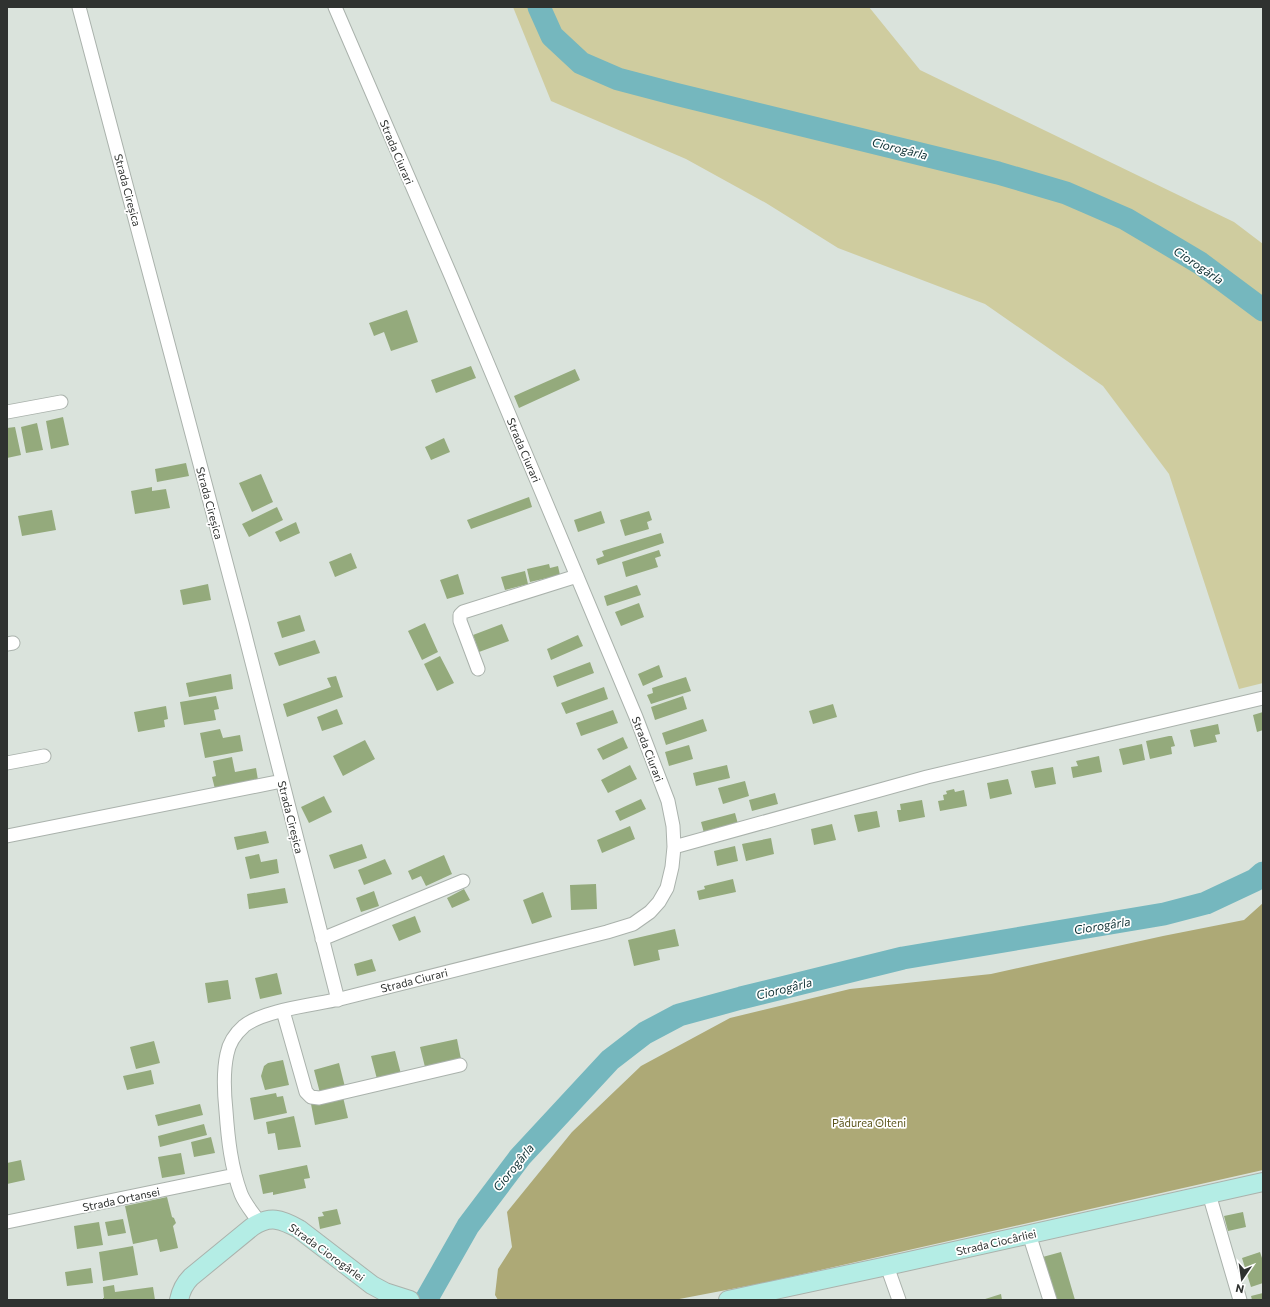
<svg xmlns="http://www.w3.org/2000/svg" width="1270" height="1307" font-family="Commissioner,sans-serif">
	<rect width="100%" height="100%" fill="#dae3dc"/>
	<path fill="#cfcc9f" d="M513 7H869L920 70 1234 222 1263 244V683L1239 689 1169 474 1103 386 985 304 838 248 766 203 686 159 551 101Z"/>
	<path fill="#ada976" d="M1263 903V1170L763 1283 674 1300H498L495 1295 498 1269 512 1247 507 1212 572 1132 641 1066 730 1018 850 989 991 974 1163 936 1244 920Z"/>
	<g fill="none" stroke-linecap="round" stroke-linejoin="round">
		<path stroke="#75b7be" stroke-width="23" d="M539 7 552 36 581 63 618 79 675 94 998 173 1066 193 1126 219 1200 263 1263 310
			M426 1300 468 1226 520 1157 610 1060 645 1033 679 1015 741 998 903 958 1164 914 1206 903 1255 880 1263 873"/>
	</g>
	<path fill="#94aa7c" d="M407 310 418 342 391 351 384 332 374 336 369 323Z
		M471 366 476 378 436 393 431 380Z
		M575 369 580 380 519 408 514 396Z
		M63 417 69 445 51 449 46 421Z
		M37 423 43 450 26 453 21 427Z
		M15 427 21 455 7 458V428Z
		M444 438 450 452 431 460 425 447Z
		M186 463 189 476 157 482 155 469Z
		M261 474 273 502 252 512 239 483Z
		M152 487V491L166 489 170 508 135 514 131 491Z
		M529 497 532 507 471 529 467 520Z
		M277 507 283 520 249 537 242 524Z
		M52 510 56 530 22 536 18 516Z
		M601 511 605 523 578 532 574 520Z
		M649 511 652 520 647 522 649 529 625 536 620 520Z
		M296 522 300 533 280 542 275 532Z
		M661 533 664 543 598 565 596 559 604 556 602 551Z
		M659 550 661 556 655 558 658 567 626 577 622 562Z
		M351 553 357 568 335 577 329 562Z
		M549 564 550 568 558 566 560 575 530 582 527 569Z
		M525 571 528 584 505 590 501 577Z
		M458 574 464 594 447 599 440 580Z
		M208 584 211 600 183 605 180 590Z
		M637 585 641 595 607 606 604 596Z
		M639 603 644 617 621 626 615 612Z
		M300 615 305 631 282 638 277 622Z
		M425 623 438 652 422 660 408 631Z
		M502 624 509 641 479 652 473 635Z
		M578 635 583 646 551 660 547 649Z
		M315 640 320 653 279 666 274 653Z
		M440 656 454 683 437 691 424 664Z
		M590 662 594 673 557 687 553 676Z
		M659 665 663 677 643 686 638 674Z
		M231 674 233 689 189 697 186 683Z
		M336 676 343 697 287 717 283 704 331 687 327 678Z
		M686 677 691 691 651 704 647 695 653 693 652 688Z
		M604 687 608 699 566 714 561 703Z
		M216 696 219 709 214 710 216 720 184 725 180 702Z
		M683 696 687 709 655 720 651 707Z
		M833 704 837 717 813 724 809 711Z
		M166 706 168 719 164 720 165 727 138 732 134 712Z
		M337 709 343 724 322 731 317 717Z
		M613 710 618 723 581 736 576 723Z
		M1263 712V730L1257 732 1253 715Z
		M703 719 707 731 666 745 662 733Z
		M1218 724 1220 734 1215 735 1217 742 1194 747 1190 730Z
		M220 729 223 738 240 735 243 751 205 758 200 733Z
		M1169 736H1172L1175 746 1171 747 1172 754 1150 759 1146 741Z
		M623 737 628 748 603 760 597 749Z
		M365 740 375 759 343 776 333 756Z
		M1142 744 1145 760 1123 765 1119 749Z
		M689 745 693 759 669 766 665 752Z
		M1099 756 1102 772 1073 778 1071 767 1078 766 1076 761Z
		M232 757 235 772 256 768 258 780 215 789 212 777 216 776 213 761Z
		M630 765 637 779 608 793 601 780Z
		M727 765 730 778 696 786 693 773Z
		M1053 767 1056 784 1035 788 1031 771Z
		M1008 779 1012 794 990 799 987 783Z
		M745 781 749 796 723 804 718 788Z
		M954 789 955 792 964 790 967 806 940 811 938 801 944 800 943 795 947 794 946 791Z
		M775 793 778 804 752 811 749 800Z
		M324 796 332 812 309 823 301 807Z
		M641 799 646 809 620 821 615 811Z
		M922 800 925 817 899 822 897 810H901L900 804Z
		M877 811 880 827 858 832 854 815Z
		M735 813 738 824 704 833 701 822Z
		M832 824 836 840 814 845 811 829Z
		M630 826 635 839 602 853 597 840Z
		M266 831 269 843 237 850 234 837Z
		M771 838 774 854 746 861 742 844Z
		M362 844 367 858 334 869 329 855Z
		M735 846 738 861 717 866 714 851Z
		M259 854 261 862 277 859 279 873 250 879 245 857Z
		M444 855 452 874 426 886 421 876 412 880 408 871Z
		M385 859 392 874 364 885 358 870Z
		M733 879 736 892 699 900 697 891 705 889 704 886Z
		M596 884 597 909 571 910 570 885Z
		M285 888 288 903 249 909 247 894Z
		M464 889 470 900 452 908 447 898Z
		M374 891 379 906 361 912 356 898Z
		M543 892 552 917 532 924 523 900Z
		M415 916 421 932 399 941 392 925Z
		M675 929 679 946 658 950 660 960 634 966 628 940Z
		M372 959 376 971 357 976 354 964Z
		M277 973 282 994 260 999 255 978Z
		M228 980 231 999 208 1003 205 983Z
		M457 1039 461 1059 425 1067 420 1047Z
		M154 1041 160 1063 136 1069 130 1047Z
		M395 1051 401 1074 377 1079 371 1056Z
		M283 1060 289 1085 265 1090 261 1076 264 1066 268 1063Z
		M339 1063 345 1087 320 1093 314 1070Z
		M151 1070 154 1084 127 1090 123 1076Z
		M276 1093 277 1097 283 1096 287 1113 254 1120 250 1098Z
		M343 1097 348 1118 315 1125 311 1104Z
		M200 1104 203 1115 158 1126 155 1115Z
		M294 1116 301 1147 278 1150 275 1133 268 1134 266 1122Z
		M204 1124 207 1135 160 1147 158 1136Z
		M211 1137 215 1153 194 1157 191 1142Z
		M181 1153 185 1174 162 1178 158 1157Z
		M21 1160 25 1180 7 1184V1163Z
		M307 1165 310 1178 304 1179 306 1188 273 1195V1192L263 1194 259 1175Z
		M167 1197 172 1217 174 1218 176 1223 173 1226 178 1248 160 1252 157 1239 133 1244 125 1206Z
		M337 1209 341 1224 320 1229 318 1217 324 1216 322 1212Z
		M1243 1212 1246 1227 1228 1231 1224 1216Z
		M123 1219 126 1233 108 1236 105 1222Z
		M99 1222 103 1245 77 1249 74 1226Z
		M133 1246 138 1275 103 1281 99 1252Z
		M1061 1252 1075 1300H1052L1039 1258Z
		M1260 1252 1263 1261V1283L1251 1287 1242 1258Z
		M91 1268 93 1283 67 1286 65 1272Z
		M114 1285 115 1292 153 1287 155 1300H103V1298H104L103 1287Z
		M1263 1293V1300H1252L1251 1296Z
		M1001 1294 1002 1300H982Z"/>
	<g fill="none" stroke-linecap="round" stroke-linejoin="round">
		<defs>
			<path id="street" d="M79 7 242 623 338 1000
				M7 412 61 402
				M7 644 13 643
				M478 669 460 621V615L463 612 577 576
				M7 763 44 756
				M7 836 282 781
				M674 847 927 777 1263 698
				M322 939 463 881
				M283 1011 306 1092 311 1097 319 1098 460 1065
				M1209 1194 1240 1300
				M7 1222 235 1175
				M259 1222C253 1213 245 1204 241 1194 231 1167 228 1139 226 1111 224 1092 223 1072 227 1054 229 1043 236 1033 244 1026 264 1010 314 1005 340 999 429 977 518 955 607 932L633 924 650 912 659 902 667 888 672 867 674 847 673 826 668 801 636 717 451 276 335 7
				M1029 1234 1050 1300
				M887 1266 899 1300"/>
			<path id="secondary" d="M179 1300C181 1290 184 1284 191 1277L252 1227C270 1215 281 1219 299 1229L372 1285 385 1292 410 1300
				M728 1300 887 1266 1263 1182"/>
		</defs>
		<use href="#street" stroke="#aab2ac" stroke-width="15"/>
		<use href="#secondary" stroke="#aab2ac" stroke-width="20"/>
		<use href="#street" stroke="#fff" stroke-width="13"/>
		<use href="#secondary" stroke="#b4ede5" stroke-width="18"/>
	</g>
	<g text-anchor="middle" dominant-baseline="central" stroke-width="3.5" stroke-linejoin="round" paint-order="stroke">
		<g font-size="11" fill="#2f3230" stroke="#fff">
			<text transform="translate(397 152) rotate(67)">Strada Ciurari</text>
			<text transform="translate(128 190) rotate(75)">Strada Cireșica</text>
			<text transform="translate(524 450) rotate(67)">Strada Ciurari</text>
			<text transform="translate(210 503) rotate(75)">Strada Cireșica</text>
			<text transform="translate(648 749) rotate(69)">Strada Ciurari</text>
			<text transform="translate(291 817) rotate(76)">Strada Cireșica</text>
			<text transform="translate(414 980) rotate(-14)">Strada Ciurari</text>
			<text transform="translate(121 1199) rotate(-12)">Strada Ortansei</text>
			<text transform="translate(996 1242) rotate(-13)">Strada Ciocârliei</text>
			<text transform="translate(327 1252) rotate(36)">Strada Ciorogârlei</text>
		</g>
		<g font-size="11" fill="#5c561c" stroke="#fff">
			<text x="869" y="1122">Pădurea Olteni</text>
		</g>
		<g font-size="12" font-style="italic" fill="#0f3134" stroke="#fff">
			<text transform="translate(900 148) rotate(14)">Ciorogârla</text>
			<text transform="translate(1199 265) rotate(34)">Ciorogârla</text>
			<text transform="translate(1102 925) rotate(-9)">Ciorogârla</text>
			<text transform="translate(784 988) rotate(-14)">Ciorogârla</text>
			<text transform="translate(513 1167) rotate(-51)">Ciorogârla</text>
		</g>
	</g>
	<rect width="1270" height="1307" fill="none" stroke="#2f3230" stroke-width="16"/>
	<g transform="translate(1242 1279) rotate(193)" stroke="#ffffff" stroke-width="3" paint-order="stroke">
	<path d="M0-3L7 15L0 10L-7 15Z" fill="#2f3230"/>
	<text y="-6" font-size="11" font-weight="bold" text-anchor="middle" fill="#2f3230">N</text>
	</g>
</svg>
